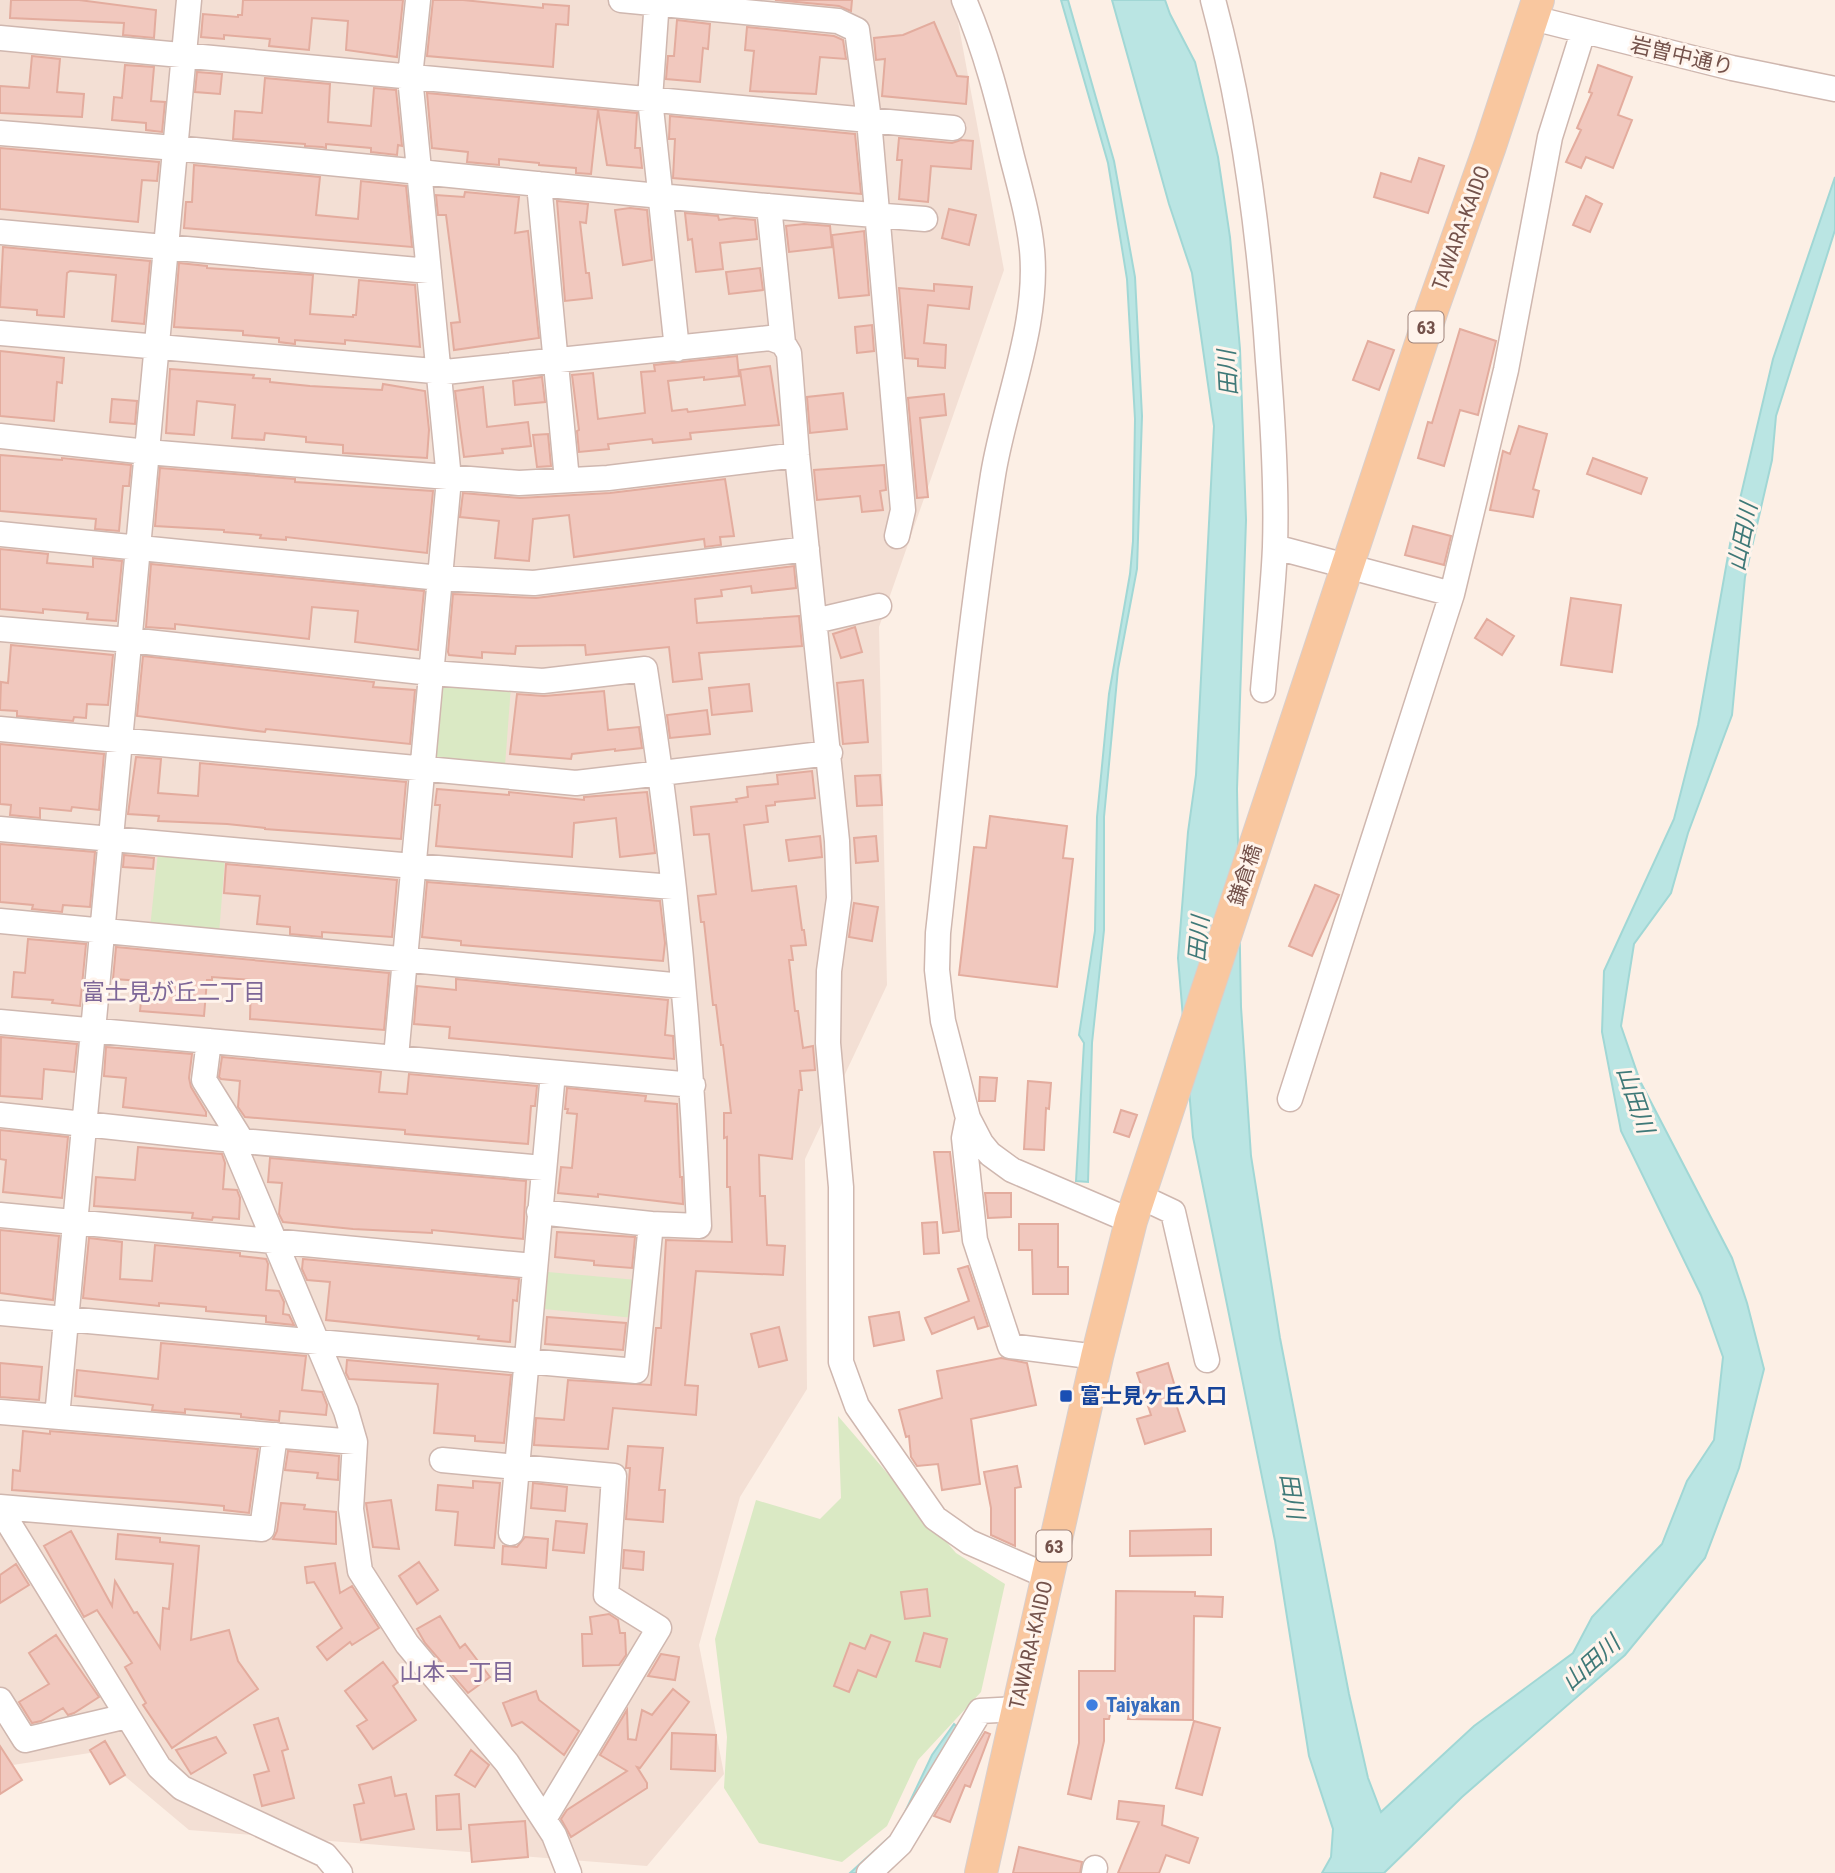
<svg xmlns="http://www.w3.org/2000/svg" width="1835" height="1873" font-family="'Roboto Condensed','Noto Sans JP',sans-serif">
	<rect width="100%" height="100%" fill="#fcefe5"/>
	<path fill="#f3dfd4" d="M0 0H954L1004 270 879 627 887 985 805 1159 807 1389 740 1497 699 1645 724 1774 647 1866 189 1830 96 1752 0 1767Z"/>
	<path fill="#dae9c4" d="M442 681 511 686 505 766 436 760Z
		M158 852 225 858 219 934 150 928Z
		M548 1272 637 1280 634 1318 544 1309Z
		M838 1416 956 1553 1005 1584 981 1692 918 1760 887 1826 842 1862 759 1843 724 1788 727 1737 715 1639 756 1500 820 1519 841 1498Z"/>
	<path fill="#bae5e3" stroke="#a1d7d5" stroke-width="2" d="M1061 0H1068L1114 161 1135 277 1142 416 1137 569 1118 669 1104 817V930L1092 1043 1088 1182 1076 1181 1084 1043 1079 1035 1095 931 1097 817 1109 694 1130 574 1133 541 1135 419 1127 279 1108 163Z
		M1112 0H1165L1170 14 1195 62 1218 157 1230 237 1240 349 1246 520 1237 789 1241 1007 1251 1156 1280 1338 1349 1694 1368 1778 1381 1812 1474 1726 1573 1653 1592 1617 1662 1544 1687 1481 1714 1440 1723 1357 1701 1295 1621 1131 1602 1032 1604 971 1674 819 1698 725 1732 533 1773 359 1835 177V230L1776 416 1772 460 1745 577 1732 715 1688 833 1671 893 1634 944 1621 1026 1640 1081 1732 1258 1747 1303 1764 1369 1739 1468 1705 1558 1625 1655 1462 1797 1384 1873H1322L1331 1857 1333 1829 1309 1756 1275 1541 1193 1137 1178 958 1188 832 1196 775 1214 426 1192 273 1169 204Z
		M954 1724 957 1727 937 1759 899 1835 859 1873H850L896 1831 932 1755Z"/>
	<path fill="#f1c8be" stroke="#e3ac9e" stroke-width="2" d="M11 0H79L156 10 154 38 123 35 124 23 10 18Z
		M243 0H403L397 57 346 50 348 21 312 18 309 50 269 46 270 39 224 35V39L201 37 203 14 238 17V15H242Z
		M433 0H463L543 8V4L569 6 568 25 556 24 553 67 427 56Z
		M775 0H852L851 11 839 6Z
		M677 20 710 24 708 49 703 48 700 82 666 79 668 56H674Z
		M934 22 957 76 968 77 966 104 882 96 885 59 876 60 874 38 903 35Z
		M747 27 834 36 843 40 846 59 820 57 816 94 750 91 754 51 745 50Z
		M32 56 60 59 57 92 84 94 82 117 0 113V86L29 88Z
		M125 65 154 67 151 101 165 102 162 132 146 130V123L112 120 114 97 122 98Z
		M1598 65 1632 77 1618 115 1632 120 1613 168 1586 157 1581 168 1566 162 1581 130 1577 128 1592 93 1589 92Z
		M197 72 222 74 220 94 195 92Z
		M265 78 330 84 328 122 371 126 374 88 396 90 402 146 398 145 397 155 371 152V148L326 144V148L322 147 305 146V144L233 139 235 111 262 113Z
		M427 93 637 113 635 148H640L642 168 607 165 598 110 591 174 576 173V168L539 165V163L499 159V165L467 162 468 152 432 148Z
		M670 116 855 134 861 194 673 178 675 139H669Z
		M899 138 952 143 961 140 973 141 971 169 931 166 928 202 899 199 902 160H897Z
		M0 148 159 162 157 181 142 180 138 222 0 209Z
		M1419 158 1444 166 1428 213 1374 197 1381 173 1411 182Z
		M194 165 320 177 316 215 358 219 361 181 406 186 412 247 184 228 186 202H192Z
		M465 192 519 197 515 233 528 231 539 338 454 350 451 323 460 322 446 215H438L436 195 464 197Z
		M1586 196 1602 204 1590 232 1573 225Z
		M557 201 588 204 586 223 580 222 586 273H589L592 298 565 301Z
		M630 208 647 210 652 260 623 265 615 210Z
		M949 209 976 215 969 245 942 238Z
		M685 213 718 216 719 220 734 218 755 220 757 239 720 243 723 269 696 272 692 239 688 240Z
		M804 224 830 226 832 247 789 252 786 226Z
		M864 231 869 295 839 298 832 235Z
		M3 247 150 261 144 324 112 321 116 275 70 271 67 273 64 317 37 315V310L0 307Z
		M179 263 207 266V268L313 275 310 314 353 317V315H356L359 280 415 285 420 347 345 340V344L295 340V344L279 342V338L243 335V331L174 327Z
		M760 268 763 290 729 294 726 272Z
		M934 284 972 287 969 309 928 305 924 343 946 345 945 368 918 366V359L905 358 899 288 934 291Z
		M872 325 874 351 857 353 855 327Z
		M1460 329 1496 341 1478 415 1460 410 1444 466 1418 458 1428 422 1432 423Z
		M1368 341 1394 350 1379 390 1353 380Z
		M0 351 64 358 62 383 57 382 54 421 0 416Z
		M737 356 739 376 704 380V377L668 381 672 411 687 409 688 412 745 405 740 370 770 366 779 425 690 433 691 439 653 443 652 439 608 444 609 449 579 452 577 431 579 430 572 375 593 373 598 419 645 413 641 372 655 371 654 365Z
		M170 369 254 375 253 378 270 379V382L310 386 382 390 383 384 425 391 429 430 427 458 343 453V445L306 442V437L265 433 264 440 232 438 235 405 197 401 194 435 166 433Z
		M542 377 545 402 515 405 513 381Z
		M483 387 487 427 528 422 531 446 502 449 503 453 464 457 455 391Z
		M843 393 847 429 810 433 807 397Z
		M944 394 946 415 920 418 928 497 917 498 908 398Z
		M112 399 137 401 135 424 110 422Z
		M1519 426 1547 434 1533 489 1539 491 1533 517 1490 510 1503 451 1510 454Z
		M548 434 551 466 537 467 533 435Z
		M0 455 62 460V458L131 465 129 486H123L119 531 95 529 96 519 0 511Z
		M1593 458 1647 478 1641 494 1587 474Z
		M884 465 886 490 880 491 883 510 862 512 860 496 817 500 814 470Z
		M160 468 295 479V482L433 491 427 553 286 537V540L260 538 261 535 224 532V530L155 526Z
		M725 479 734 536 720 537 721 545 705 547 704 539 574 557 569 515 533 519 529 561 495 558 499 521 460 517 463 493 520 498 610 493Z
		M1413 526 1451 536 1444 565 1405 555Z
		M0 549 48 554 47 563 93 567V558L122 561 116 621 87 619 88 613 43 609V613L0 609Z
		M151 564 424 591 418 650 355 642 358 611 312 607 309 639 175 624V629L146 627Z
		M794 566 796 588 752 593 751 586 721 590 722 596 695 599 697 623 799 616 802 646 699 653 702 679 673 682 669 647 586 655 585 645 516 646 515 654 482 652V658L449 655 448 652 453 594 536 598Z
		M1571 598 1621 605 1612 672 1561 665Z
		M1487 619 1514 636 1502 655 1475 638Z
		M855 627 862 652 841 658 833 634Z
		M11 645 113 655 108 705 87 704 86 718 74 717 73 721 17 716V711L0 710 1 682 8 683Z
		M143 656 374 682 373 687 415 690 410 744 266 729 265 732 137 716Z
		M863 680 868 742 843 744 837 683Z
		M749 684 752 711 712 715 709 688Z
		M604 691 608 730 639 727 642 748 615 751V749L572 754 571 759 510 754 517 694 544 696Z
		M707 710 710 734 670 738 667 715Z
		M0 744 104 754 99 810 72 807 71 811 40 808V818L10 815 11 805 0 804Z
		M136 757 161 759 158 793 198 796 200 763 406 782 401 839 265 829V828L227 824 158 821 159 816 128 814Z
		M812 771 815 798 775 802V805L766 806 768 822 744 825 752 891 796 886 802 930H804L806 945 791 946 793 960H789L795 1011H798L803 1048 813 1046 815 1070 800 1071 802 1090H799L792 1159 759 1155 760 1196H765L767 1245 785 1246 783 1275 696 1271 685 1385 698 1386 696 1415 613 1408 608 1449 534 1445 536 1418 564 1420 568 1380 651 1385 656 1328H661L666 1240 732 1242 730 1187H727V1137L724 1138V1113H731L723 1045H721L716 1005H713L704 922H701L698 896 716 894 709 834 694 835 691 807 737 802 736 799 748 797 747 787 778 784 777 775Z
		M880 775 882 805 857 806 855 776Z
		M437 789 509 795V792L584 800V797L647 792 655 853 620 857 616 818 574 823 572 857 436 846 440 805H435Z
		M990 816 1067 826 1063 858 1073 859 1057 987 959 975 974 847 986 848Z
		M820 836 822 857 789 861 786 840Z
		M876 836 878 861 856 863 854 838Z
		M0 844 95 852 90 907 63 905 62 912 32 909 33 905 0 902Z
		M124 855 154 858 153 869 123 867Z
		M226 864 397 880 392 937 322 932V937L290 934V927L257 924 260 896 224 893Z
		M427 882 660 901 665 943 663 961 461 945V941L422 937Z
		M1315 885 1339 895 1312 956 1289 946Z
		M854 903 878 907 872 941 849 937Z
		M28 939 86 944 80 1006 52 1003 53 1000 12 997 14 972 25 973Z
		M116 947 389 973 384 1030 250 1019 251 980 212 977V980H207L204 1016 140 1011 143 981 113 979Z
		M456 979 668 1000 665 1035 673 1036 674 1059 449 1038 450 1027 414 1024 417 986 456 990Z
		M1 1037 77 1044 74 1072 44 1069 42 1099 0 1096Z
		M106 1047 192 1054 189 1078 191 1087 206 1112V1116L123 1107 126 1078 104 1076Z
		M222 1057 381 1072 379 1092 407 1094 409 1074 537 1086 535 1106H531L528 1144 405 1134V1130L245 1117 238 1107 240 1081 221 1079 219 1077Z
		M980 1077 997 1078 995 1101H979Z
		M1028 1081 1051 1083 1049 1109 1046 1108 1044 1150 1024 1149Z
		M567 1088 646 1096 645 1101 677 1104 680 1177H682L683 1204 598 1194V1197L558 1193 561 1167 572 1168 577 1114 567 1113 568 1109H565Z
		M1121 1110 1137 1115 1129 1137 1114 1132Z
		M0 1130 68 1137 62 1198 3 1192 6 1160 0 1159Z
		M138 1147 222 1154 225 1163 223 1189 237 1190 240 1198 239 1219 213 1217 212 1220 192 1218 193 1213 94 1206 96 1177 135 1180Z
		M934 1152H950L959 1231 943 1233Z
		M270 1158 526 1181 523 1239 432 1230V1233L353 1229 283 1222 279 1214 282 1183 268 1182Z
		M985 1193H1011V1217L988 1218Z
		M937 1222 939 1253 924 1254 922 1223Z
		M1019 1224H1058V1267H1068V1294H1033L1032 1250H1019Z
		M0 1230 59 1236 53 1300 0 1293Z
		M557 1232 635 1237 632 1268 594 1265V1261L555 1257Z
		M89 1238 122 1242 120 1279 152 1281 155 1245 240 1253V1256L266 1259 268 1264 266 1290 279 1291 284 1302 283 1314 289 1315 294 1325 266 1322V1316L206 1311V1307L159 1303V1306L83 1298Z
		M303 1259 519 1279 517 1301 513 1300 510 1342 478 1339 479 1336 326 1320 330 1282 307 1280 302 1269Z
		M968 1266 988 1326 978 1329 974 1317 932 1334 925 1318 969 1301 958 1269Z
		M899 1312 904 1340 874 1346 869 1317Z
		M547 1317 626 1323 623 1350 545 1344Z
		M779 1327 787 1360 759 1367 751 1334Z
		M161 1343 306 1356 302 1390 322 1392 327 1405 326 1415 280 1411 279 1421 241 1417V1414L185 1409V1413L152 1410 153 1405 75 1396 77 1370 158 1379Z
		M1001 1358 1027 1363 1036 1405 971 1419 980 1484 942 1490 938 1464 917 1466 911 1457 909 1436 906 1437 899 1410 942 1398 937 1371Z
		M347 1360 511 1375 504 1443 475 1441V1436L434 1433 438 1384 349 1379 346 1373Z
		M0 1363 42 1367 39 1400 0 1397Z
		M1168 1363 1178 1397 1174 1398 1185 1431 1145 1444 1137 1419 1151 1415 1137 1373Z
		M23 1431 50 1434V1431L258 1449 249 1513 224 1510V1506L180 1502 12 1490 13 1470 20 1471Z
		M628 1446 663 1448 659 1490H665L663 1522 626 1519 630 1468H626Z
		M288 1451 339 1456 338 1480 317 1478 318 1473 285 1470Z
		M1017 1466 1021 1487 1015 1488V1546L991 1535V1508L984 1472Z
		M473 1481 500 1483 494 1548 455 1545 458 1512 436 1510 438 1485 473 1488Z
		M533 1483 567 1487 565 1511 531 1508Z
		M391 1500 399 1549 373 1547 366 1503Z
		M281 1503 305 1505 304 1509 336 1512V1544L273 1539 277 1531Z
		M556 1521 587 1524 584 1553 553 1550Z
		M1211 1529V1555L1130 1556V1531Z
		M71 1531 112 1606 115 1581 134 1613 137 1612 160 1648 163 1608 169 1609 173 1564 116 1559 118 1534 160 1538V1542L199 1546 191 1640 229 1630 238 1661 258 1689 172 1748 143 1705 146 1703 125 1667 132 1663 97 1610 84 1617 44 1546Z
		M525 1537 548 1539 546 1568 502 1564 503 1546 517 1547Z
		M624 1550 644 1552 643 1570 623 1568Z
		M419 1562 438 1590 417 1604 399 1576Z
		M335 1563 340 1593 352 1586 379 1628 352 1645 350 1642 327 1660 317 1647 342 1628 314 1582 307 1583 305 1567Z
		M16 1564 29 1585 0 1603V1575Z
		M927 1589 930 1616 905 1619 901 1592Z
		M1116 1591 1195 1592V1596L1223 1597 1222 1617 1194 1616 1193 1720 1128 1719 1130 1708 1112 1705 1109 1719H1104V1741L1091 1799 1068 1794 1079 1743V1671H1115Z
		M609 1614 618 1620 620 1633H625L626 1655 619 1665 583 1666 582 1634H592L590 1617Z
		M440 1616 460 1648 465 1644 490 1677 468 1693 425 1643 417 1629Z
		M924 1633 947 1639 940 1667 916 1661Z
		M56 1635 99 1697 74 1713 68 1715 63 1708 41 1721 32 1723 19 1702 49 1684 29 1653Z
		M871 1635 890 1642 876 1677 858 1670 849 1692 834 1686 850 1643 865 1649Z
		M661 1654 679 1657 675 1680 648 1676Z
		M383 1662 398 1682 393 1686 416 1720 373 1749 357 1726 367 1720 345 1691Z
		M673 1689 689 1702 640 1768 637 1767 647 1783V1788L571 1837 561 1819 567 1810 627 1771 600 1755 627 1710 628 1739 636 1740 642 1710 652 1715Z
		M536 1691 539 1700 579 1731 564 1755 522 1722 512 1726 503 1703Z
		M278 1718 288 1749 282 1751 294 1798 262 1806 254 1775 269 1771 254 1725Z
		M1194 1721 1220 1728 1202 1795 1176 1788Z
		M985 1732 990 1734 970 1787 965 1785 950 1822 934 1816Z
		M672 1733 716 1735 715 1771 671 1769Z
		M216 1737 226 1753 191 1774 176 1750Z
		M105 1741 125 1775 110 1784 90 1750Z
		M0 1746 22 1780 0 1794Z
		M471 1750 489 1765 475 1787 455 1775Z
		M391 1777 395 1796 406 1794 414 1829 361 1840 354 1805 364 1803 359 1785Z
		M459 1794 461 1829 437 1830 436 1796Z
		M1119 1801 1164 1806 1162 1825 1198 1838 1189 1863 1166 1855 1159 1873H1118L1139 1822 1117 1819Z
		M525 1821 528 1857 472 1862 469 1825Z
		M1019 1847 1082 1862 1080 1873H1013Z"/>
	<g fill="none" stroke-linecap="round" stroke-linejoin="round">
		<defs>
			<path id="minor" d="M621 0 838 21 857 30 869 120 903 510 897 536
				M657 0 650 99 677 349
				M964 0C986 51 999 104 1012 157 1020 188 1029 219 1032 250 1039 326 1005 401 993 475 969 626 955 780 938 933L937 970 943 1021 968 1118 981 1143 990 1154 1012 1170 1131 1221
				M1213 0C1245 118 1260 240 1268 361 1273 423 1277 485 1275 547 1273 595 1267 643 1263 690
				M1533 18 1732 68 1835 89
				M0 38 953 128
				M0 133C309 157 616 196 925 219
				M539 184 567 480
				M769 206 783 343
				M0 232 429 271
				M0 333 445 372 770 338 783 343 789 353 797 455 837 841 839 898 829 971 828 1043 841 1187V1362L857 1406 935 1518 969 1542 1047 1576
				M0 436 147 452 519 483 608 478 797 455
				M0 534 440 578 534 583 807 549
				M1275 547 1452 594
				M815 621 879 606
				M0 629 129 640 431 673 543 681 645 669C674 853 691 1040 699 1226L651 1224 636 1371 0 1313
				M0 729 576 783 830 753
				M0 829 413 866 673 887
				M0 921 683 986
				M0 1022 693 1085
				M209 1041 204 1080 242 1141
				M396 1057 449 479 410 77 418 0
				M1290 1099 1452 594 1506 370 1550 137 1583 32
				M0 1115 242 1141 543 1168
				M968 1118 964 1138 975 1240 1010 1346 1097 1357
				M232 1140 346 1411 355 1442 351 1509 360 1571 407 1644 507 1763 554 1835 569 1873
				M1139 1196 1173 1212 1207 1360
				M539 1212 651 1224
				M0 1215 534 1266
				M0 1412 355 1442
				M57 1417 189 0
				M442 1460 614 1476 606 1595 659 1628 544 1819
				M0 1507 262 1529 275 1435
				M0 1509 159 1767 182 1788 325 1855 340 1873
				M511 1533 553 1073
				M0 1700 25 1740 127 1716
				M869 1873 900 1844 980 1711 1017 1709
				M1094 1873 1095 1868"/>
			<path id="major" d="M981 1873 1097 1357 1131 1221 1432 310 1490 146 1538 0"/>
		</defs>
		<use href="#minor" stroke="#cfb7af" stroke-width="27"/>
		<use href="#major" stroke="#d8cfcd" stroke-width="34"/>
		<use href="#minor" stroke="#fff" stroke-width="24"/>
		<use href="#major" stroke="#f9c79f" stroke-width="32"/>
	</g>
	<rect fill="#1a4fb4" stroke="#fff4ec" stroke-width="2.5" x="1059" y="1389" width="14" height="14" rx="3.5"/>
	<circle fill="#3f7fe0" stroke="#fff4ec" stroke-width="2.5" cx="1092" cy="1705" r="7"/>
	<g text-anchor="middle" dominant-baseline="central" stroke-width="6" stroke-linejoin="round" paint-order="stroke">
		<g fill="#fff4ec" stroke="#9e837b" stroke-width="2">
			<rect x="1408.5" y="311.5" width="35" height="31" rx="5"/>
			<rect x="1036.5" y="1530.5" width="35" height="31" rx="5"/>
		</g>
		<g font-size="19" font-weight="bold" fill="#74524b">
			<text x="1426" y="327">63</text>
			<text x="1054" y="1546">63</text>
		</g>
		<g font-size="21" fill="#74524b" stroke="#fff4ec">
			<text transform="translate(1682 56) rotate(13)">岩曽中通り</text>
			<text transform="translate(1461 228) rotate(-70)">TAWARA-KAIDO</text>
			<text transform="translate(1245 875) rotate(-72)">鎌倉橋</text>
			<text transform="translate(1031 1645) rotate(-77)">TAWARA-KAIDO</text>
		</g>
		<g font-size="21" font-weight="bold" fill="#164399" stroke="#fff4ec" text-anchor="start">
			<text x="1080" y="1396">富士見ヶ丘入口</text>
		</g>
		<g font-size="21" font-weight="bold" fill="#366cbe" stroke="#fff4ec" text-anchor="start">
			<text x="1106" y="1705">Taiyakan</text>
		</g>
		<g font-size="23" font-style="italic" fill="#3f7978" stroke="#fff4ec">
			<text transform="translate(1228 373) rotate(-93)">田川</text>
			<text transform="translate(1743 537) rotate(-79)">山田川</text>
			<text transform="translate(1199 939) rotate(-85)">田川</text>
			<text transform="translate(1635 1100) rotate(71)">山田川</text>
			<text transform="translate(1292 1496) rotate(80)">田川</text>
			<text transform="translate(1591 1663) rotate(-42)">山田川</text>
		</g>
		<g font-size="23" fill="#7e6798" stroke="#fff4ec">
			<text x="174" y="992">富士見が丘二丁目</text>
			<text x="457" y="1672">山本一丁目</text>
		</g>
	</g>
</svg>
